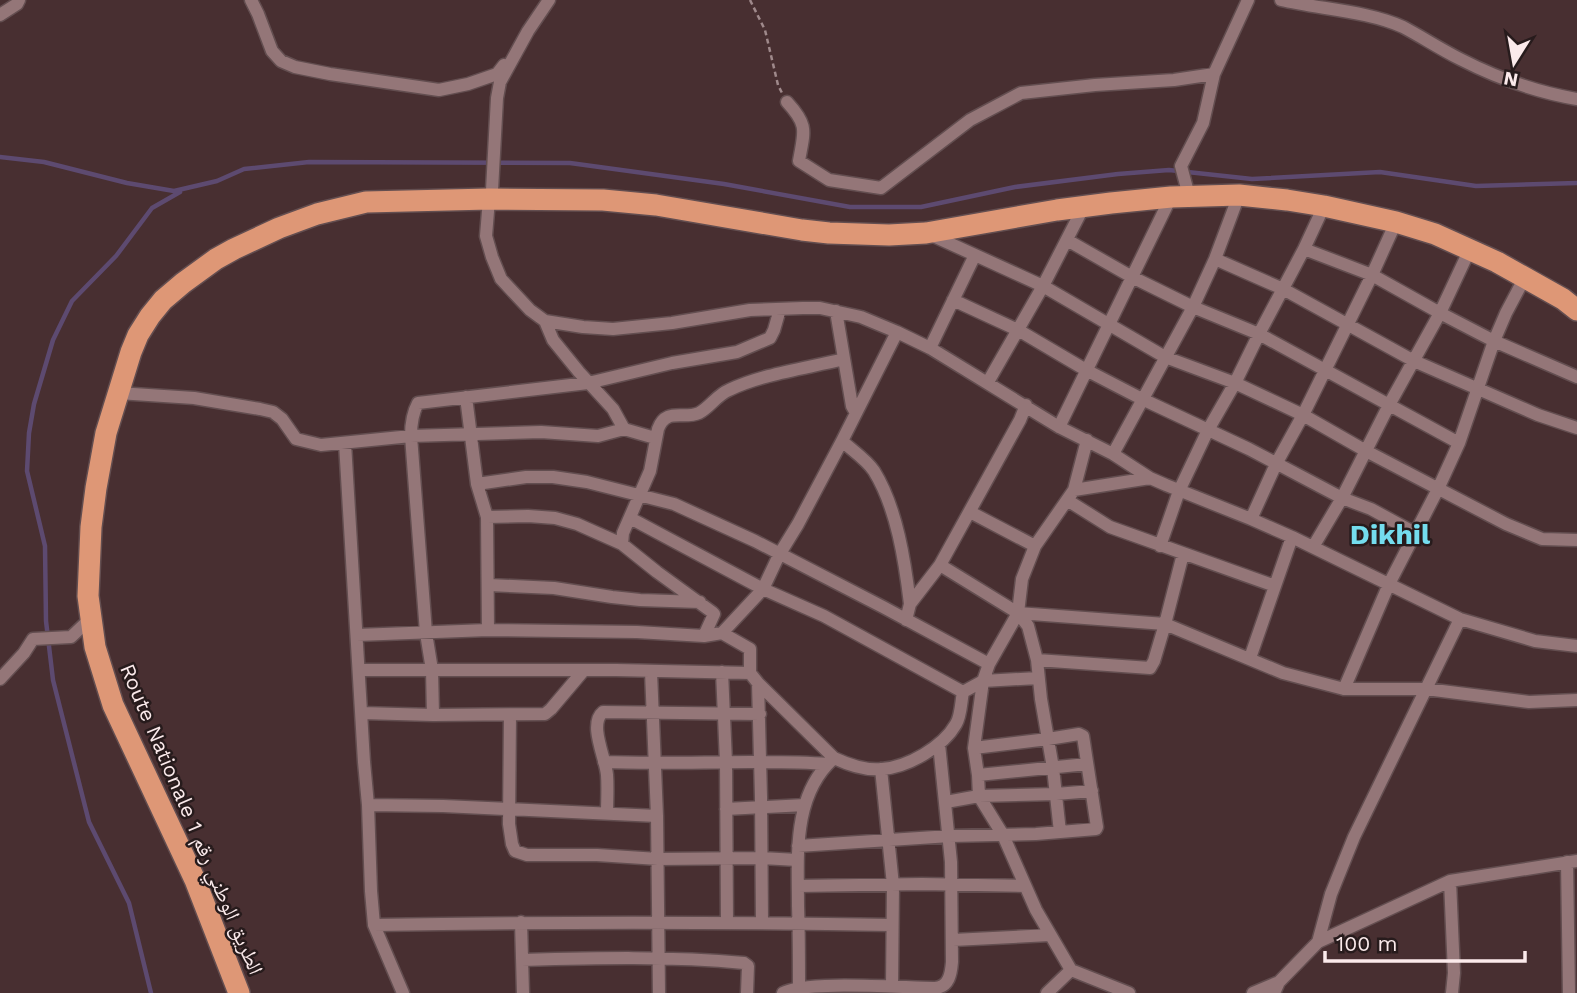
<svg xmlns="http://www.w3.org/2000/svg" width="1577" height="993" font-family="'Work Sans','Noto Naskh Arabic',sans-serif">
	<rect width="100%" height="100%" fill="#482f31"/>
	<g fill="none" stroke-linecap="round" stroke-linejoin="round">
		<path stroke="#5d4a70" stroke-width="4.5" d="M0 157 44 162 127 183 174 191 217 181 244 169 309 162 570 163 724 184 850 207H921L1015 187 1118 174 1169 170 1252 179 1380 172 1476 186 1577 183
			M151 993 129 903 89 822 53 680 46 621 45 546 27 471 29 433 34 404 53 340 72 301 116 256 152 208 180 192"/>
		<defs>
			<path id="street" d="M251 0 258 14 272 51 281 61 295 67 330 74 439 90 468 84 497 74 504 65
				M549 0 528 31 500 82 497 98 492 190 489 199 486 236 492 257 501 279 530 310 545 321 583 327 613 329 672 323 750 310 803 308H820L861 317 897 332 930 348 1059 427 1113 454 1150 478 1166 485 1251 519 1292 537 1460 619 1535 641 1577 646
				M1281 0C1319 9 1368 11 1403 27 1422 37 1440 49 1460 59 1497 78 1536 92 1577 99
				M0 15 17 4 19 0
				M787 102C809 126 804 131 799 161L829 180 881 188 970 120 1021 93 1095 85 1174 80 1214 74
				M1189 196 1181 166 1203 123 1214 74 1248 0
				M929 234 1043 286 1165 357 1235 383 1303 415 1366 451 1506 524 1542 539 1577 540
				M1067 240 1132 277 1193 307 1259 334 1459 443
				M1304 249 1372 275 1440 313 1494 341 1577 377
				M1215 259 1283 289 1414 361 1538 415 1577 428
				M953 300 1018 330 1086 370 1142 399 1249 449 1342 498 1371 509 1415 533
				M836 311 852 406 856 413
				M545 321 553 340 579 372 613 409 624 429
				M930 348 975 255
				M988 382 1043 286 1084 206
				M118 393 194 398 260 409 273 412 282 419 296 439 321 445 411 436 541 432 598 436 624 429 655 438
				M466 397 477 484 487 517 488 630
				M1059 427 1171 197
				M842 441C852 450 867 460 874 471 897 508 905 562 910 604
				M345 443 364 762 368 805 371 891 374 925 403 993
				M1113 454 1193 307 1215 259 1239 195
				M477 484 526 477H553L587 482 674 504 755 541 883 607 989 664
				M1074 490 1150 478
				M1067 500 1110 527 1275 586
				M970 512 1035 546
				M487 517 528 516 555 518 577 524 622 544 657 572 712 612 714 614 704 636
				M630 518 763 589 824 616 963 692
				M1251 519 1276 464 1303 415 1372 275 1396 222
				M622 544 623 533 650 471 658 429C666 407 683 420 699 413 710 407 717 395 729 390 762 374 808 368 844 359
				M1160 546 1179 491 1208 430 1235 383 1259 334 1304 249 1324 206
				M1313 547 1342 498 1389 405 1440 313 1470 249
				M940 565 1018 613 1028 626 1037 660 1041 699 1053 768 1060 832
				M489 585 554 588 612 597 640 600 700 602
				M1018 613 1165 624 1283 673 1344 689H1426L1529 702 1577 700
				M906 620 910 604 940 565 1020 420 1026 405
				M722 633 763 589 779 555 798 524 842 441 897 332
				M357 635 488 630 637 632 704 636 722 633 750 649V673L758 683 834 758C849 765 865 771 882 769 908 767 943 747 956 724 961 716 961 702 963 692L983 681 989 664 1018 613 1022 579 1035 546 1074 490 1087 440
				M1250 658 1292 537
				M1037 660 1150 668 1154 661 1165 624 1183 554
				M359 670H616L750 673
				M651 672 657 816 659 993
				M722 672 726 762 727 922
				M1038 678 983 681 974 748 978 775 979 796 1003 835 1036 910 1071 970 1129 993
				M0 679 24 653 33 639 71 637 90 619
				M758 683 761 797 762 922
				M1344 689 1389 584 1438 489 1459 443 1494 341 1506 313 1525 277
				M362 713 433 715 545 714 551 709 584 670
				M433 715 432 670 426 633 411 436C411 425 412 414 418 403L588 383 672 363 737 352 770 338 774 330 780 309
				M510 715 509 824 512 844 515 851 527 855H597L658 859 761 858 797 860
				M604 762C679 765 753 759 828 764
				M881 769 893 885 892 986
				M978 775 1087 764
				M946 802 979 796 1056 794 1092 791
				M368 805 443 806 657 816
				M726 809 805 805
				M607 814C607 801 608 788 607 775 606 759 588 724 603 712L760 714
				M798 846 950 836 1036 834 1096 829 1097 827 1083 736 1079 734 1048 739 974 748
				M1567 862 1569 993
				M1450 881 1454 973 1452 993
				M798 886 922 884 1025 886
				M521 922 523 993
				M374 925C547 922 719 922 892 925
				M953 940 1050 935
				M1318 942 1331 894 1354 837 1460 619
				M522 960C596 958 670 956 744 963L748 966 747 993
				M799 987C799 960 799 933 798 906 798 856 792 795 834 758
				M783 993C805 980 905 988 935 988 949 987 951 974 952 962L951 862 939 744
				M1047 993 1071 970
				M1253 993 1279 982
				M1274 993 1279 982 1318 942 1450 881 1577 861"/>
			<path id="highway" d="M239 993 195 880 113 705 95 647 88 596 91 527 96 488 106 433 131 352 138 335 150 316 163 300 183 283 216 259 234 249 279 228 317 214 366 202 489 199 603 200 656 205 802 230 829 233 889 235 926 233 1057 210 1111 203 1171 197 1239 195 1287 200 1324 206 1396 222 1435 234 1497 262 1563 299 1577 310"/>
		</defs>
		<use href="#street" stroke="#634e50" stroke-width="15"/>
		<use href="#highway" stroke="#634e50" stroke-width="24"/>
		<path stroke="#9f898b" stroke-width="2.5" stroke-dasharray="5 3.5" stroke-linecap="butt" d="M750 0 765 30 778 85 782 93"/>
		<use href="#street" stroke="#947678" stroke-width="12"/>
		<use href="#highway" stroke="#de9776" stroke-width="21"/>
	</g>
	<g text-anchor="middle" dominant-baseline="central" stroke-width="5" stroke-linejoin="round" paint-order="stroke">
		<g font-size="21" fill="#fbeaeb" stroke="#271b1c">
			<text transform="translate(192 819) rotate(67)">Route Nationale الطريق الوطني رقم 1</text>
		</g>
		<g font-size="28" font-weight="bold" fill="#74ddee" stroke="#271b1c">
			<text x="1390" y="534">Dikhil</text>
		</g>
	</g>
	<g transform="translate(1514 63) rotate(191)" stroke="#271b1c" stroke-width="5" paint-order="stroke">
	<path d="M0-5L12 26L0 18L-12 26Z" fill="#fbeaeb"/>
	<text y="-10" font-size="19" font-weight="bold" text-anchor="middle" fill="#fbeaeb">N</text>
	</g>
	<path d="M1325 951v10h200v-10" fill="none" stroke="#fbeaeb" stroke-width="3.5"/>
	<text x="1336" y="951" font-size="21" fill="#fbeaeb" stroke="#271b1c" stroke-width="5" paint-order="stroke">100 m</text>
</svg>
